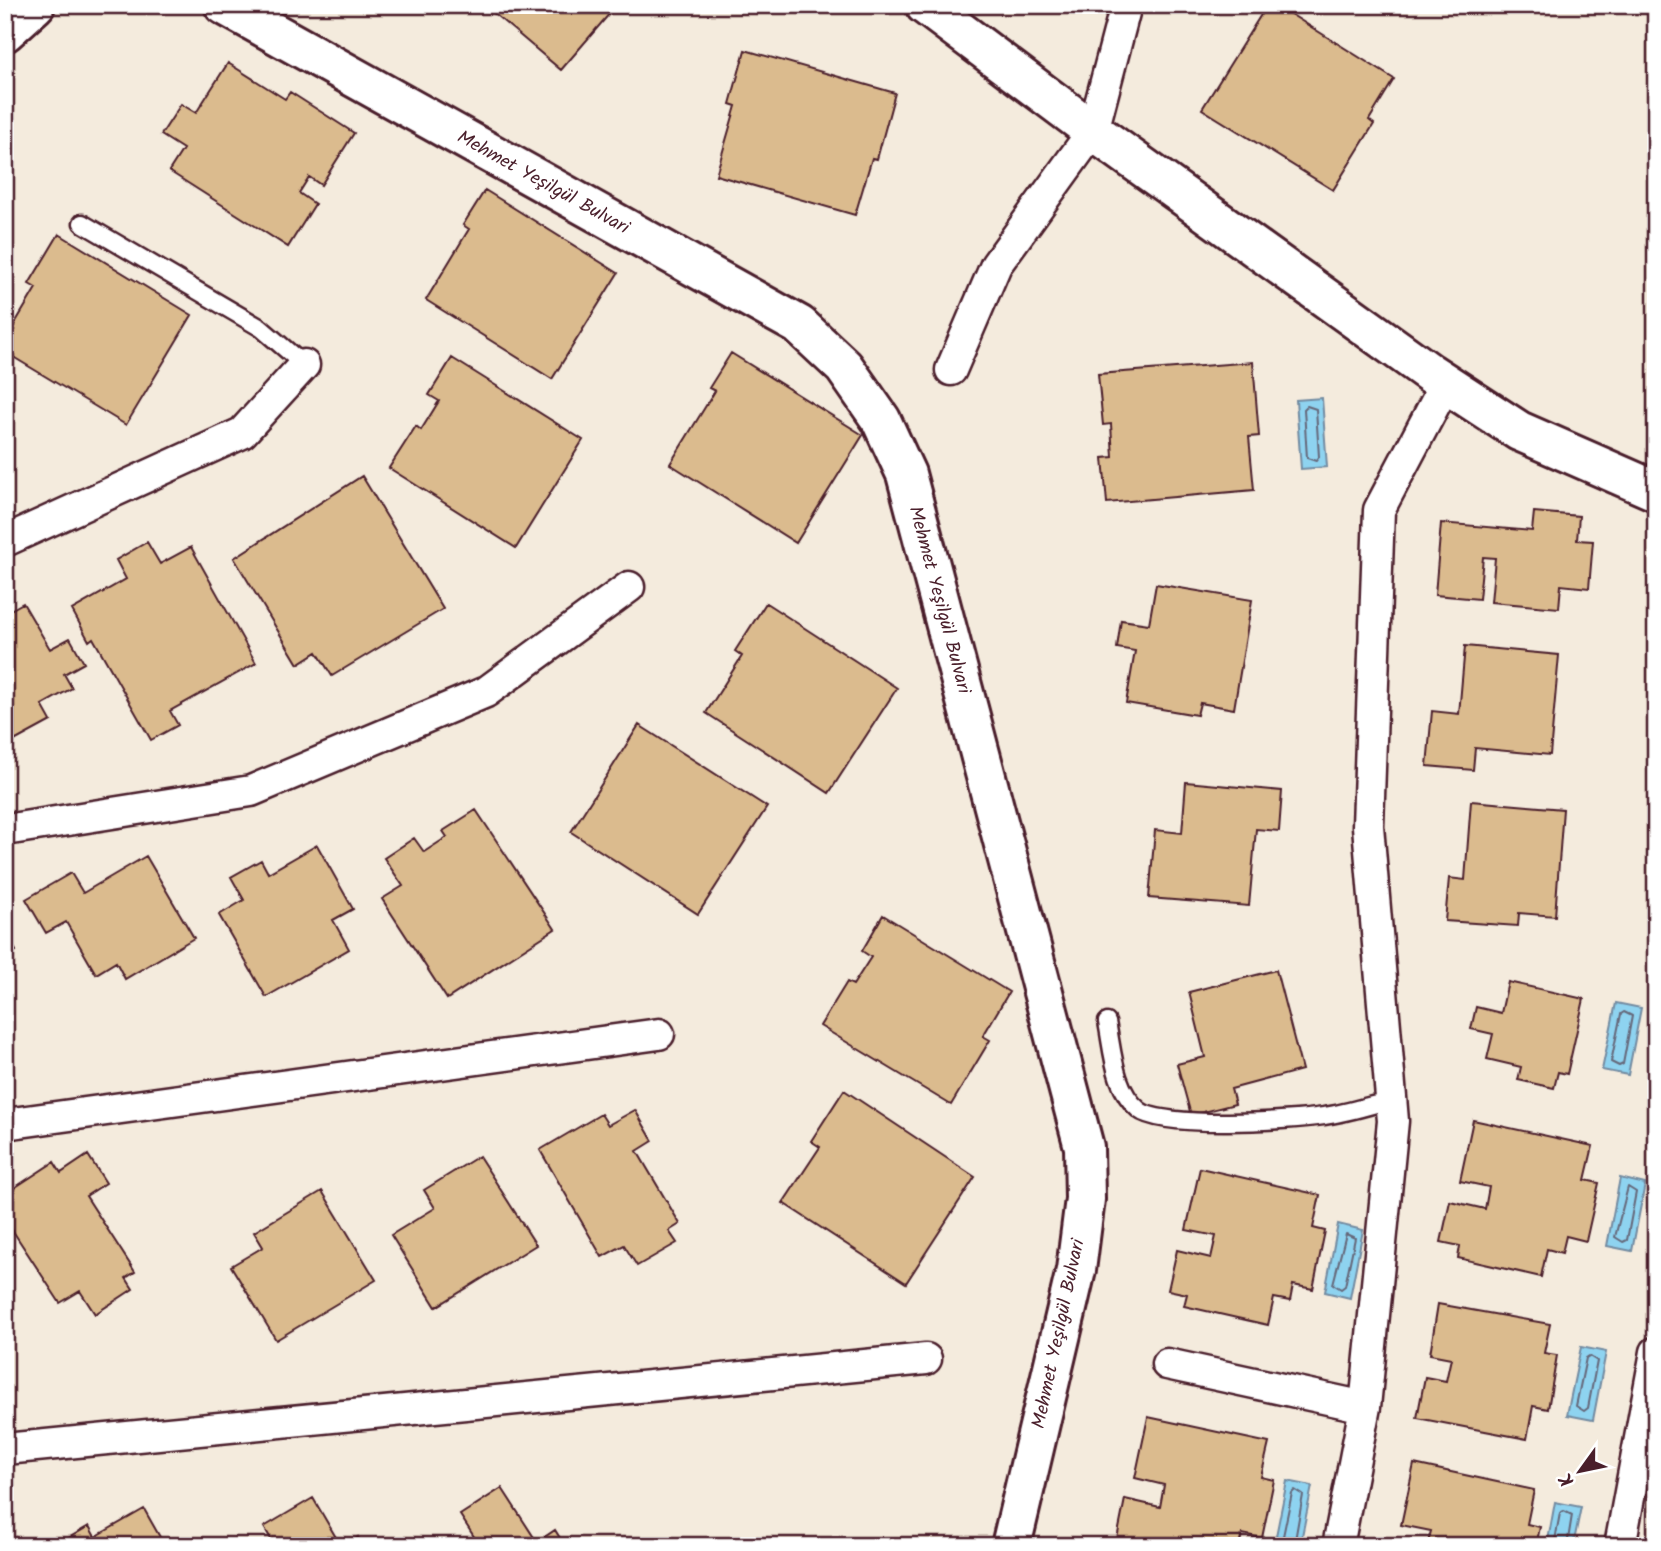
<svg xmlns="http://www.w3.org/2000/svg" width="1661" height="1551" font-family="Kalam,sans-serif">
	<rect width="100%" height="100%" fill="#f4ebdd"/>
	<filter id="ink" filterUnits="userSpaceOnUse"><feTurbulence type="fractalNoise" baseFrequency=".0143" numOctaves="2"/><feDisplacementMap in="SourceGraphic" scale="14" xChannelSelector="R" yChannelSelector="G"/><feConvolveMatrix kernelMatrix="1 2 1 2 8 2 1 2 1" color-interpolation-filters="sRGB"/></filter>
	<g filter="url(#ink)">
		<path fill="#8ed3f0" stroke="#738ba1" stroke-width="2" d="M1322 398 1327 467 1301 469 1296 400Z
			M1616 1003 1641 1008 1628 1075 1602 1070Z
			M1620 1178 1645 1184 1632 1251 1607 1246Z
			M1338 1224 1363 1230 1350 1298 1325 1292Z
			M1581 1347 1606 1352 1593 1420 1567 1415Z
			M1287 1481 1312 1486 1300 1546H1274Z
			M1555 1502 1581 1507 1573 1546H1547Z"/>
		<g fill="none" stroke-linecap="round" stroke-linejoin="round">
			<path stroke="#65677a" stroke-width="2" d="M1307 406 1316 409 1319 457 1316 461 1307 458 1304 409Z
				M1624 1012 1632 1016 1623 1064 1619 1066 1611 1062 1621 1014Z
				M1628 1187 1636 1192 1627 1240 1623 1242 1615 1237Z
				M1346 1234 1355 1238 1345 1286 1341 1289 1333 1284Z
				M1589 1356 1597 1361 1588 1408 1584 1411 1576 1406 1586 1358Z
				M1281 1546 1292 1493 1295 1490 1303 1495 1294 1546
				M1554 1546 1560 1513 1564 1511 1572 1515 1567 1546"/>
		</g>
		<path fill="#dbbb8e" stroke="#4a1f2b" stroke-width="2" d="M484 5H617L561 70Z
			M1267 5H1276L1394 79 1369 120 1374 124 1333 190 1202 109Z
			M745 50 895 93 877 159 872 158 855 215 716 175 736 106 730 104Z
			M228 63 285 99 290 92 354 133 321 185 309 177 299 193 315 204 288 247 169 171 183 149 161 135 181 104 196 113Z
			M485 190 618 273 552 379 426 300 469 229 463 225Z
			M59 234 192 315 126 425 5 352V340L36 288 29 284Z
			M731 353 863 435 796 543 670 464 715 391 709 388Z
			M452 358 583 440 516 548 389 468 416 426 421 430 439 401 429 395Z
			M1253 362 1259 436 1249 437 1254 490 1107 503 1103 458 1113 457 1111 424 1103 425 1098 374Z
			M362 476 443 609 332 676 317 652 298 664 234 558Z
			M1534 512 1579 516 1577 540 1593 541 1589 588 1561 585 1559 608 1491 602 1495 558 1483 557 1479 599 1435 595 1441 523 1532 531Z
			M147 542 160 564 191 547 256 663 170 711 178 725 151 740 93 638 89 641 72 610 126 579 116 560Z
			M1156 584 1252 600 1234 709 1200 703 1197 715 1126 703 1135 651 1117 648 1121 620 1149 624Z
			M23 603 50 649 70 638 84 663 64 674 72 688 42 705 51 721 5 746V613Z
			M766 603 897 688 829 793 706 713 742 656 735 651Z
			M1465 646 1559 655 1550 755 1475 748 1473 770 1427 766 1432 711 1459 714Z
			M639 725 767 807 698 914 571 832Z
			M1186 782 1282 791 1279 831 1256 829 1249 906 1149 898 1155 830 1182 833Z
			M1471 801 1563 809 1555 916 1519 913 1518 926 1445 921 1449 878 1465 880Z
			M476 810 555 929 447 999 382 899 403 886 384 858 414 838 424 852 447 837 443 831Z
			M317 845 353 909 333 920 349 949 266 997 219 915 244 900 231 877 261 860 268 873Z
			M146 856 194 938 125 979 116 962 96 974 66 922 46 933 26 899 71 873 83 893Z
			M883 915 1009 992 983 1036 990 1040 951 1105 820 1026 847 982 853 985 871 957 862 951Z
			M5 932 16 951 5 958Z
			M1276 970 1302 1070 1231 1089 1235 1104 1191 1115 1177 1064 1205 1057 1189 992Z
			M1508 982 1584 999 1567 1074 1558 1072 1554 1088 1518 1080 1521 1067 1487 1059 1493 1034 1471 1029 1476 1007 1501 1013Z
			M844 1090 975 1177 906 1283 783 1203 820 1147 811 1141Z
			M635 1110 653 1141 637 1151 680 1224 669 1231 677 1243 637 1266 624 1245 602 1257 540 1150 601 1114 608 1125Z
			M1473 1120 1593 1146 1585 1180 1599 1183 1586 1241 1566 1236 1562 1253 1547 1249 1541 1277 1458 1258 1460 1246 1441 1242 1450 1201 1485 1209 1489 1187 1460 1181Z
			M88 1155 106 1183 86 1196 135 1272 126 1278 133 1289 95 1314 80 1291 60 1303 5 1219V1194L54 1162 61 1173Z
			M479 1156 536 1245 436 1307 391 1235 435 1208 424 1190Z
			M1200 1168 1320 1195 1313 1228 1325 1231 1313 1289 1293 1285 1290 1301 1274 1298 1268 1325 1184 1306 1187 1294 1168 1290 1177 1250 1211 1258 1216 1236 1186 1230Z
			M322 1191 376 1280 276 1340 231 1266 263 1247 254 1232Z
			M1438 1304 1550 1324 1544 1353 1557 1355 1548 1409 1533 1406 1527 1439 1417 1418 1425 1377 1446 1381 1451 1358 1430 1354Z
			M1148 1417 1269 1443 1261 1477 1274 1480 1262 1538 1242 1534 1239 1546H1135L1136 1543 1117 1539 1125 1499 1160 1507 1164 1485 1135 1478Z
			M1414 1464 1534 1490 1527 1524 1540 1527 1536 1546H1427L1431 1531 1401 1525Z
			M502 1488 537 1542 555 1530 565 1546H480L460 1515Z
			M313 1498 341 1546H275L264 1527Z
			M144 1509 165 1546H64L62 1542 89 1526 95 1537Z
			M358 1537 363 1546H344Z"/>
		<g fill="none" stroke-linecap="round" stroke-linejoin="round">
			<defs>
				<path id="lane" d="M82 223 261 328 304 365
					M1107 1022C1113 1052 1114 1089 1139 1110 1162 1129 1292 1121 1324 1116 1347 1113 1370 1105 1392 1100"/>
				<path id="street" d="M951 370 996 265 1093 131 1126 5
					M5 541 242 433 304 365
					M5 830 251 791 486 692 629 587
					M5 1124 659 1034
					M1167 1364 1365 1407
					M5 1449 926 1359
					M1338 1546 1365 1407 1393 1121 1368 826 1379 510 1446 383
					M1620 1546 1656 1352"/>
				<path id="secondary" d="M224 5 799 325 844 367 881 420 906 474 1084 1147 1085 1199 1076 1270 1011 1546
					M925 5 1093 131 1430 373 1519 431 1656 491
					M5 32 35 5"/>
			</defs>
			<use href="#lane" stroke="#4a1f2b" stroke-width="21"/>
			<use href="#street" stroke="#4a1f2b" stroke-width="35"/>
			<use href="#secondary" stroke="#4a1f2b" stroke-width="44"/>
			<use href="#lane" stroke="#fff" stroke-width="16"/>
			<use href="#street" stroke="#fff" stroke-width="30"/>
			<use href="#secondary" stroke="#fff" stroke-width="38"/>
		</g>
	</g>
	<g text-anchor="middle" dominant-baseline="central" stroke-width="6" stroke-linejoin="round" paint-order="stroke">
		<g font-size="19" fill="#4a1f2b" stroke="#fff">
			<text transform="translate(543 183) rotate(29)">Mehmet Yeşilgül Bulvari</text>
			<text transform="translate(939 600) rotate(75)">Mehmet Yeşilgül Bulvari</text>
			<text transform="translate(1059 1334) rotate(-78)">Mehmet Yeşilgül Bulvari</text>
		</g>
	</g>
	<rect width="1661" height="1551" fill="none" stroke="#fff" stroke-width="28"/>
	<rect x="14" y="14" width="1633" height="1523" fill="none" stroke="#4a1f2b" stroke-width="2.5" filter="url(#ink)"/>
	<g transform="translate(1580 1471) rotate(237)" stroke="#ffffff" stroke-width="5" paint-order="stroke">
	<path d="M0-5L12 26L0 18L-12 26Z" fill="#4a1f2b"/>
	<text y="-10" font-size="19" font-weight="bold" text-anchor="middle" fill="#4a1f2b">K</text>
	</g>
</svg>
